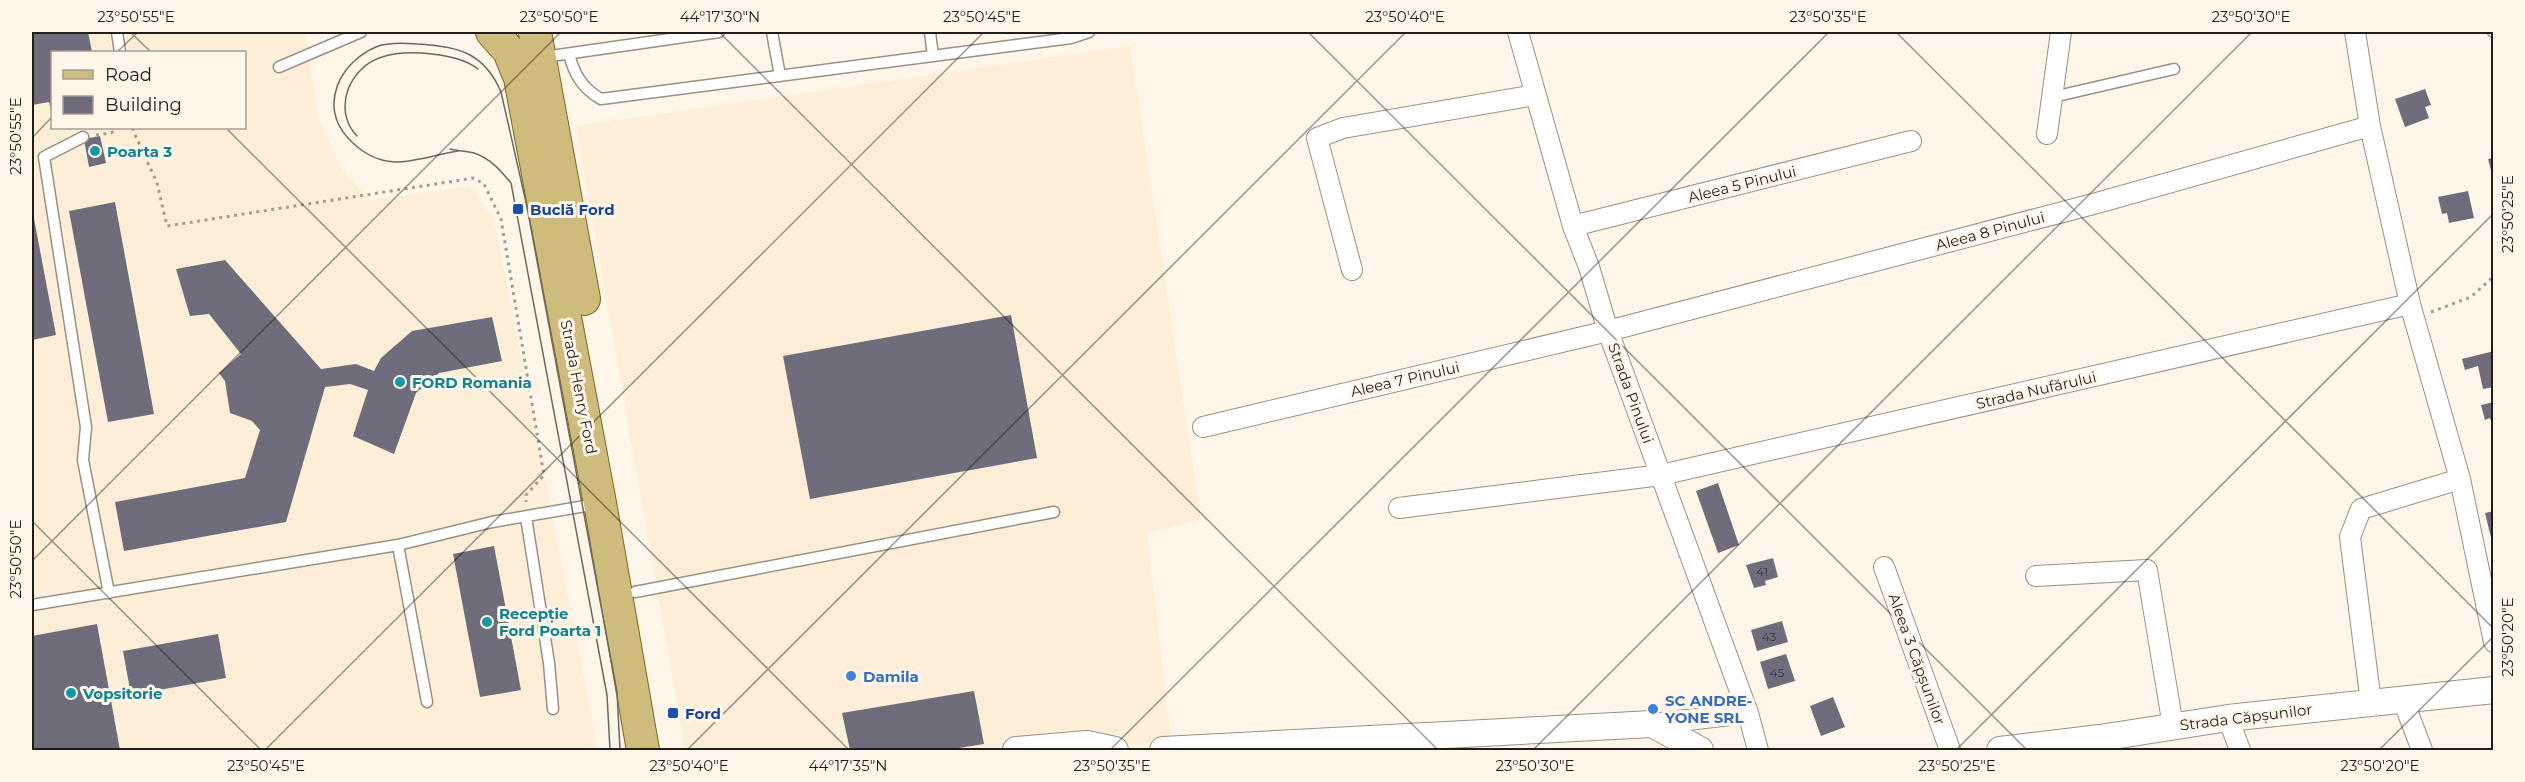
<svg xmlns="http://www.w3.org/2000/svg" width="2525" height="782" font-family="Montserrat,sans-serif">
	<rect width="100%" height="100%" fill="#fff6ea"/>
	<path fill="#fdeed8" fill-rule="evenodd" d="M32 32H305L318 116 341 169 370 200 470 186 494 219 598 750H32ZM52 52H244V128H52Z
		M1130 46 1201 520 1147 532 1171 741 1078 750H685L576 126Z"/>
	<path fill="#6f6c7b" d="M32 32H88L92 52H52V116L49 102 32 105Z
		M2425 89 2431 105 2425 107 2429 118 2405 127 2395 99Z
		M100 136 106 163 89 167 84 139Z
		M2494 158V178H2493L2488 159Z
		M2468 191 2474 218 2449 223 2447 213 2442 214 2438 197Z
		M115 202 154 414 108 422 69 211Z
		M32 208 56 335 32 340Z
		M225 260 321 369 356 364 374 371 381 358 412 331 492 317 502 361 439 373 416 393 394 454 353 436 368 390 350 384 325 387 286 522 124 551 115 502 245 478 260 430 252 421 230 413 225 381 219 373 241 354 209 314 190 316 176 269Z
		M1011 315 1037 458 810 499 783 356Z
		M2494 351V387L2483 389 2478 366 2465 370 2462 359Z
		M2494 402V427H2493L2490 418 2485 420 2481 405Z
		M1718 483 1739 545 1718 553 1696 491Z
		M2494 511V546H2493L2485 513Z
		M494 546 521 690 480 697 453 554Z
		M1773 558 1778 577 1765 581 1766 585 1754 588 1746 565Z
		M1782 621 1788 642 1757 651 1751 630Z
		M97 624 120 750H32V636Z
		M218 634 226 678 131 695 123 651Z
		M1786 654 1795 681 1768 689 1760 662Z
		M974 691 984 744 946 750H850L842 713Z
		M1833 697 1845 727 1821 736 1810 706Z"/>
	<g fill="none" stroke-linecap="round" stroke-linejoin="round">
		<defs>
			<path id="service" d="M117 32 120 52
				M772 32 780 76
				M930 32 933 56
				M569 54C574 74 582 88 601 99L1071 38 1089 32
				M544 57 719 32
				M279 67 361 32
				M2053 97 2174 69
				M83 137 44 157 86 427 83 460 109 593
				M526 517 549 663 553 709
				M398 545 427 702
				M635 592 1054 512
				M32 605 398 545 492 522 597 504"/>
			<path id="minor" d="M1518 32 1573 226 1589 267 1608 331 1748 713 1758 750
				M2355 32 2370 126 2410 304 2460 479 2494 642
				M2047 134 2061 32
				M1573 226 1911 141
				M1352 270 1317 138 1343 128 1535 95
				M1203 427 1608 331 2097 203 2370 126
				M1399 508 1661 475 2410 304
				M1884 567 1950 750
				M2036 576 2147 570 2173 726
				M2403 700 2422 750
				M2371 703 2350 537 2361 509 2460 479
				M2228 718 2240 750
				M1652 724 1748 713"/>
			<path id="tertiary" d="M1016 750 1087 744 1115 750
				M1163 750 1652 724 1700 750
				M2000 750 2100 738 2228 718 2494 690"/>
			<path id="primary" d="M492 32 509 51 520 78 600 503 643 750
				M535 32 584 299"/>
		</defs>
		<use href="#service" stroke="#9a9082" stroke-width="13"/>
		<use href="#minor" stroke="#9a9082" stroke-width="22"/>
		<use href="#tertiary" stroke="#9a9082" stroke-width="28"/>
		<use href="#primary" stroke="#7d6720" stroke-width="34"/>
		<path stroke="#a39d93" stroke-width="3" stroke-dasharray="3 4.5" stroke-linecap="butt" d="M132 128 157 183 167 226 474 178 484 184 501 219 544 475 526 495V502
			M96 135 111 133 118 128
			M2431 312 2471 297 2494 276"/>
		<use href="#service" stroke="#fff" stroke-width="10"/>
		<use href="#minor" stroke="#fff" stroke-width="20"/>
		<use href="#tertiary" stroke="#fff" stroke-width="26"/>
		<use href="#primary" stroke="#cebc7c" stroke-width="32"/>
		<path stroke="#6e6861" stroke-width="1.5" d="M357 136C332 110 349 67 382 57 407 49 458 53 478 69
			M450 149C458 151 466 151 474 153 490 158 501 171 511 183L607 695 610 750
			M458 151C438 154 416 162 395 162 375 161 361 152 348 138 318 106 340 62 376 47 388 42 404 43 417 44 457 46 484 52 501 92L527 207 617 692 620 750"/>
	</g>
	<path fill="none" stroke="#211d18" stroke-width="1.5" stroke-opacity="0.45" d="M130 32 151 52M719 32 1438 750M1308 32 2027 750M1896 32 2494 629M2485 32 2494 40M117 52 138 32M226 128 849 750M32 138 52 117M32 521 261 750M32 561 561 32M265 750 984 32M687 750 1406 32M1110 750 1829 32M1533 750 2252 32M1956 750 2494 213M2379 750 2494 636"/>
	<g fill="#0f9aa8" stroke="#fff6ea" stroke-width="2">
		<circle cx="95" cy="151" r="6"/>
		<circle cx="400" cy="382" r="6"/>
		<circle cx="487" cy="622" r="6"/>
		<circle cx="71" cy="693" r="6"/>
	</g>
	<g fill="#1a4fb4" stroke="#fff6ea" stroke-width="2">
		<rect x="512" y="203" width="12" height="12" rx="3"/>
		<rect x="667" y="707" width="12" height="12" rx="3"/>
	</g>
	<g fill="#3f7fe0" stroke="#fff6ea" stroke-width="2">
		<circle cx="851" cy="676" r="6"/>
		<circle cx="1653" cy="709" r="6"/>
	</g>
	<g text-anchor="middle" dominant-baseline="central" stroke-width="6" stroke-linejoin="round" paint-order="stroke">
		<g font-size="12" fill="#343131">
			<text x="1762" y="571">41</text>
			<text x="1769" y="636">43</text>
			<text x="1777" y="672">45</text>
		</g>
		<g font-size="15" font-weight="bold" fill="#0d838f" stroke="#fff6ea" text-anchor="start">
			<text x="107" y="151">Poarta 3</text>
			<text x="412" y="382">FORD Romania</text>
			<text x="499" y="613">Recepție<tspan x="499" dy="17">Ford Poarta 1</tspan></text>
			<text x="83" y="693">Vopsitorie</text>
		</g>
		<g font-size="15" fill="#211d18" stroke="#fff6ea">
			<text transform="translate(1742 184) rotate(-14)">Aleea 5 Pinului</text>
			<text transform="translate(1990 231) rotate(-15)">Aleea 8 Pinului</text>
			<text transform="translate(1405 379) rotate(-13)">Aleea 7 Pinului</text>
			<text transform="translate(579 387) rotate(79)">Strada Henry Ford</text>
			<text transform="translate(2036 390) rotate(-13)">Strada Nufărului</text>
			<text transform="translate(1631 393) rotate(70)">Strada Pinului</text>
			<text transform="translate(1917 659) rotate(70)">Aleea 3 Căpșunilor</text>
			<text transform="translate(2246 717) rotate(-7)">Strada Căpșunilor</text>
		</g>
		<g font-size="15" font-weight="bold" fill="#164399" stroke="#fff6ea" text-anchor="start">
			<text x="530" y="209">Buclă Ford</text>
			<text x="685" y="713">Ford</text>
		</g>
		<g font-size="15" font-weight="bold" fill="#366cbe" stroke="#fff6ea" text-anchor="start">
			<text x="863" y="676">Damila</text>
			<text x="1665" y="700">SC ANDRE-<tspan x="1665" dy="17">YONE SRL</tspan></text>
		</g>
	</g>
	<rect width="2525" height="782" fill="none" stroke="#fff6ea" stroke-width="66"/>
	<rect x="51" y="51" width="195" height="78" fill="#fff6ea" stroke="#a69f96" stroke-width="1.5"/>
	<rect x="63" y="70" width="30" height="9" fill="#cebc7c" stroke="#a69f96" stroke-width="1.5"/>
	<text x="105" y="81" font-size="18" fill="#211d18">Road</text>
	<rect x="63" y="96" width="30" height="18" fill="#6f6c7b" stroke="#a69f96" stroke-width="1.5"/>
	<text x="105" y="111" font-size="18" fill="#211d18">Building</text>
	<rect x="33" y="33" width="2459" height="716" fill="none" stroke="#211d18" stroke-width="2"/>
	<g font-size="15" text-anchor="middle" fill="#211d18">
		<text x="136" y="22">23°50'55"E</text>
		<text x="559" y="22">23°50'50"E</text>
		<text x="720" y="22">44°17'30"N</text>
		<text x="982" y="22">23°50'45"E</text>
		<text x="1405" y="22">23°50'40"E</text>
		<text x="1828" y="22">23°50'35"E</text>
		<text x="2251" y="22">23°50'30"E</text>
		<text transform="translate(16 136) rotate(-90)" y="5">23°50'55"E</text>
		<text transform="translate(2508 214) rotate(-90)" y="5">23°50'25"E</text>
		<text transform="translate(16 559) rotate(-90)" y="5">23°50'50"E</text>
		<text transform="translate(2508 637) rotate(-90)" y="5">23°50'20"E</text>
		<text x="266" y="771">23°50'45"E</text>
		<text x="689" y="771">23°50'40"E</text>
		<text x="848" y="771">44°17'35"N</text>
		<text x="1112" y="771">23°50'35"E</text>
		<text x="1535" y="771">23°50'30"E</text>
		<text x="1957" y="771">23°50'25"E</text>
		<text x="2380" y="771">23°50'20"E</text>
	</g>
</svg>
